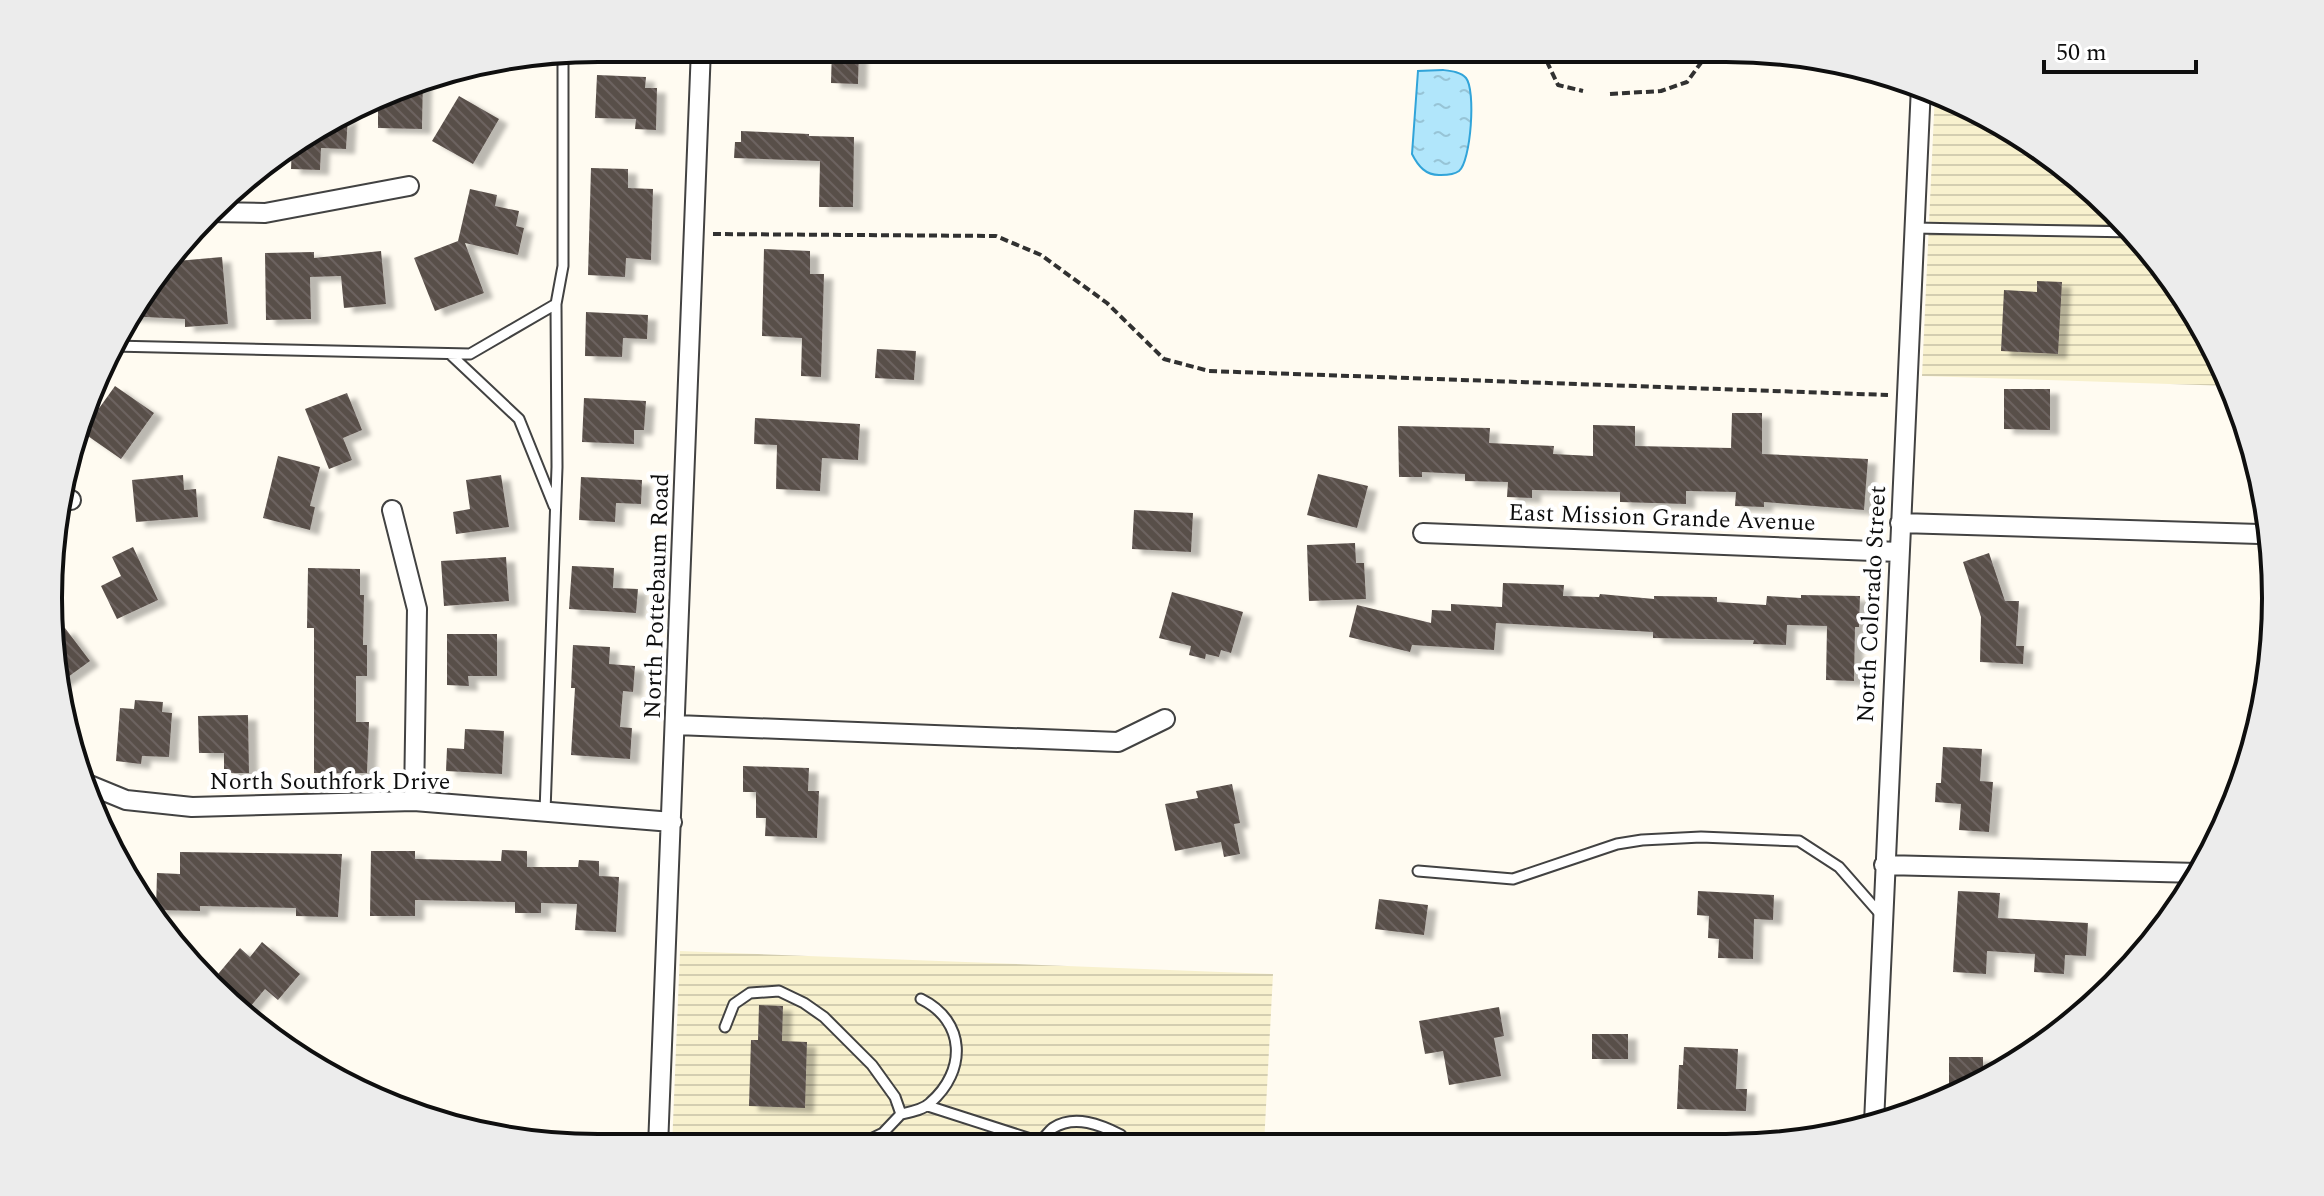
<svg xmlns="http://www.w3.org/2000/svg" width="2324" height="1196" font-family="Spectral,serif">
	<defs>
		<pattern id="farmland-rules" width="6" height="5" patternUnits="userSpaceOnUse" patternTransform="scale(2)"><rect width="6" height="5" fill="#f8f1ce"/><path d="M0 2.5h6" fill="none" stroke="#d3cdb0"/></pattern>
		<pattern id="water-ripples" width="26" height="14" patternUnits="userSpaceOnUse" patternTransform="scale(2)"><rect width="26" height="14" fill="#b1e6fb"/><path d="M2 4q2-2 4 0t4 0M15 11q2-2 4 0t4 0" fill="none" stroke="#97c4d6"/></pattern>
		<pattern id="building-back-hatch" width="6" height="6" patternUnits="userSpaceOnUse" patternTransform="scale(2)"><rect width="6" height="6" fill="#594f4a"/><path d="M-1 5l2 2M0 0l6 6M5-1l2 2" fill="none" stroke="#6c6460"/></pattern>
		<filter id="shadow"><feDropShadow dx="9" dy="5" stdDeviation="2" flood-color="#0004"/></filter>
	</defs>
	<rect width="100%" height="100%" fill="#fffbf1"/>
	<path fill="url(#farmland-rules)" d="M1935 92 1969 105 2060 161 2139 235 2202 323 2231 386 1922 376Z
		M680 951 1273 974 1264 1145 672 1147Z"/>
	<path fill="url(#water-ripples)" stroke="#31a4d9" stroke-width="2" d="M1443 70C1451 71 1461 72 1466 78 1476 90 1471 161 1459 171 1455 174 1446 175 1441 175 1426 176 1418 166 1412 154L1418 71Z"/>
	<path fill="url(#building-back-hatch)" filter="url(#shadow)" d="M832 48 859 49 858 84 831 83Z
		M597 75 646 77 645 88H657L656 130 635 129 636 119 595 118Z
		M423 77 422 129 378 128V100Z
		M459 96 499 119 473 164 432 141Z
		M348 116 346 149 321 148 320 170 291 169 292 146Z
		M741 131 809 134V136L854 137 853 207H819L820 161 734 158 735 142H741Z
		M591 168 628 169V188L653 189 651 260 626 258 625 277 588 275Z
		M470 189 497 195 495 206 519 211 516 226 524 228 518 255 465 243 484 293 435 311 414 258 458 241Z
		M764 249 810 251V274H824L821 377 801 376 802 338 762 336Z
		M381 251 386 304 344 308 341 276 310 277 311 319 266 320 265 253 314 252V258Z
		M222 257 228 324 185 327V319L126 316 166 262Z
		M2037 281 2062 282 2058 354 2001 351 2004 290 2037 292Z
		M586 312 648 315 647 339 623 338 622 357 585 356Z
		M877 349 916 351 914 380 875 378Z
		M115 386 154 413 121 459 82 432Z
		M2004 389H2050V430L2004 429Z
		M347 393 362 430 343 438 352 460 329 469 305 409Z
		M584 398 646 401 644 430H634V444L582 442Z
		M1732 413H1762V454L1868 459 1864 510 1764 502V507L1735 506 1736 492 1686 491V504L1620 502V492L1532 490V498L1507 497 1508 482 1465 481V474L1422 472V477H1399L1398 426 1490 428 1489 443 1554 446 1553 454 1593 456V425L1635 426V446L1731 448Z
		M755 418 860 424 858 460 822 458 820 491 776 489 777 445 754 444Z
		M278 456 320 467 310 506 315 507 310 530 263 518Z
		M1318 474 1368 486 1357 528 1307 515Z
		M183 475 184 490 196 489 198 517 136 522 132 480Z
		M501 475 509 527 456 534 453 512 470 509 466 480Z
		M581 477 642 480 641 504 616 503 615 522 579 520Z
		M1134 510 1193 513 1191 552 1132 549Z
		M1355 543 1356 563H1364L1366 599 1309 601 1307 545Z
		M133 547 158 600 117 619 101 586 121 576 112 557Z
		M1989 553 2005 601H2019L2016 646H2024L2023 664 1980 662 1981 617 1963 562Z
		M506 557 509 601 444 606 441 561Z
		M572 566 614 568 613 588 638 589 636 613 569 609Z
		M308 568 360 569V595H364L363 645H367V676H356V722H369L367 773H314V628H307Z
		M1503 583 1564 585 1563 596 1599 597 1600 594 1654 599V596L1717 597V602L1766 605 1767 596 1801 598V595L1860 596 1859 627H1855L1854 681 1826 680 1827 626 1787 625 1786 645 1753 644 1754 640 1653 638V632L1496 623 1494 650 1412 645 1410 652 1349 637 1357 605 1431 623 1432 610 1451 611V604L1502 607Z
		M1172 592 1243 612 1231 653 1221 650 1219 657 1206 654 1205 659 1189 655 1191 646 1159 638Z
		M65 628 90 661 57 685 53 669 54 636Z
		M447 634H497V676H468L469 686 447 685Z
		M573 645 610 647 609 664 635 666 633 692 623 691 620 727 632 728 630 759 571 755 575 688H571Z
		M135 700 163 702 162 712 172 713 169 757 142 756 141 764 116 761 120 708 134 709Z
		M248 715 249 773H224V753H199L198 716Z
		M465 729 504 731 502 774 446 771 447 748 464 749Z
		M1943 747 1982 749 1980 781 1993 782 1989 832 1959 830 1961 804 1935 802 1936 783H1941Z
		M743 766 809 768 808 791H819L817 838 765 836 766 818H756V792H743Z
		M1232 784 1240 823 1234 824 1240 854 1224 857 1221 842 1175 851 1165 804 1198 798 1196 791Z
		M502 850 527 851V867H578L579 860 599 861V876L619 877 616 932 575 930 577 904 541 903V913H515V902L415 900V916H370L371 851H415V859L501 861Z
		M180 852 342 854 338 917 296 916V908L200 906V911L156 910 157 873 180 874Z
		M1698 891 1774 895 1773 920 1754 919 1753 959 1718 958 1719 939 1708 938 1709 916 1697 915Z
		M1958 891 2000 893 1998 918 2088 923 2086 956 2065 955 2064 974 2034 972 2035 954 1987 951 1986 974 1953 972Z
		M1379 899 1428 905 1424 935 1375 929Z
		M262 942 300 974 278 1000 265 989 245 1013 208 986 240 948 250 957Z
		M759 1005 783 1006 782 1041 807 1042 805 1108 749 1106 751 1040H758Z
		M1499 1007 1504 1036 1494 1038 1501 1076 1449 1085 1443 1051 1425 1054 1419 1021Z
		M1592 1034H1628V1059H1592Z
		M1684 1047 1738 1049 1736 1089H1747L1746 1111 1677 1109 1679 1065H1683Z
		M1949 1057H1983V1066H2006L1949 1099Z"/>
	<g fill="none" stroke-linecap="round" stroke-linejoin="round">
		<defs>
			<path id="lane" d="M1914 228 2136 232
				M113 346 470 354 556 304 563 266V54
				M450 354 519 419 554 506
				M545 812 557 467 556 304
				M1418 871 1513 879 1617 844 1642 840 1701 837 1799 841 1839 867 1882 916
				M725 1027 734 1004 750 993 779 991 804 1003 824 1017 872 1065 895 1097 901 1114 883 1133 856 1146
				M928 1106 1040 1142 1042 1145
				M901 1114C910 1112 923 1110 930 1103 967 1071 966 1021 921 999
				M1040 1142C1044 1138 1049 1131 1053 1128 1075 1114 1101 1125 1121 1135L1125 1145"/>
			<path id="street" d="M210 212 265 213 409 186
				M58 499 71 500
				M392 510 417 609 414 801
				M1900 523 2259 534
				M1423 533 1899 552
				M676 725 1118 742 1165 719
				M87 784 126 800 192 807 414 801 672 822
				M1884 865 2198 873
				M1874 1123 1921 86
				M658 1147 701 48"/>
		</defs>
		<use href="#lane" stroke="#424242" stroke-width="13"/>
		<use href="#street" stroke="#424242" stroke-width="22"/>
		<path stroke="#313131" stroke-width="4" stroke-dasharray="8 4" stroke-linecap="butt" d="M1547 49 1548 64 1558 85 1583 91
			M1610 94 1661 91 1687 82 1711 49
			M713 234 996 236 1041 255 1107 303 1164 359 1209 371 1888 395"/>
		<use href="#lane" stroke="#fff" stroke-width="9"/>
		<use href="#street" stroke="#fff" stroke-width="18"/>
	</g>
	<g text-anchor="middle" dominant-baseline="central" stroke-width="8" stroke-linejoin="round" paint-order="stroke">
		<g font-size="24" fill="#0f0f0f" stroke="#fff">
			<text transform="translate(1662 518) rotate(2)">East Mission Grande Avenue</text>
			<text transform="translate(657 596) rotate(-88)">North Pottebaum Road</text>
			<text transform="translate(1872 604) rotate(-87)">North Colorado Street</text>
			<text x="330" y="782">North Southfork Drive</text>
		</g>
	</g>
	<path d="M0 0H2324V1196H0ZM598 62H1726A536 536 0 0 1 2262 598V598A536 536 0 0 1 1726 1134H598A536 536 0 0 1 62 598V598A536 536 0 0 1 598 62Z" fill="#ececec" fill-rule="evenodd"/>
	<path fill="none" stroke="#0f0f0f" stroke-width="4" d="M598 62H1726A536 536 0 0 1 2262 598V598A536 536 0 0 1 1726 1134H598A536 536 0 0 1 62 598V598A536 536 0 0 1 598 62Z"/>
	<path d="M2044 60v12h152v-12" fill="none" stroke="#0f0f0f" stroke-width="4"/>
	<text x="2056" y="60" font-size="24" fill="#0f0f0f" stroke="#ffffff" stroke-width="6" paint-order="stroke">50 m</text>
</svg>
